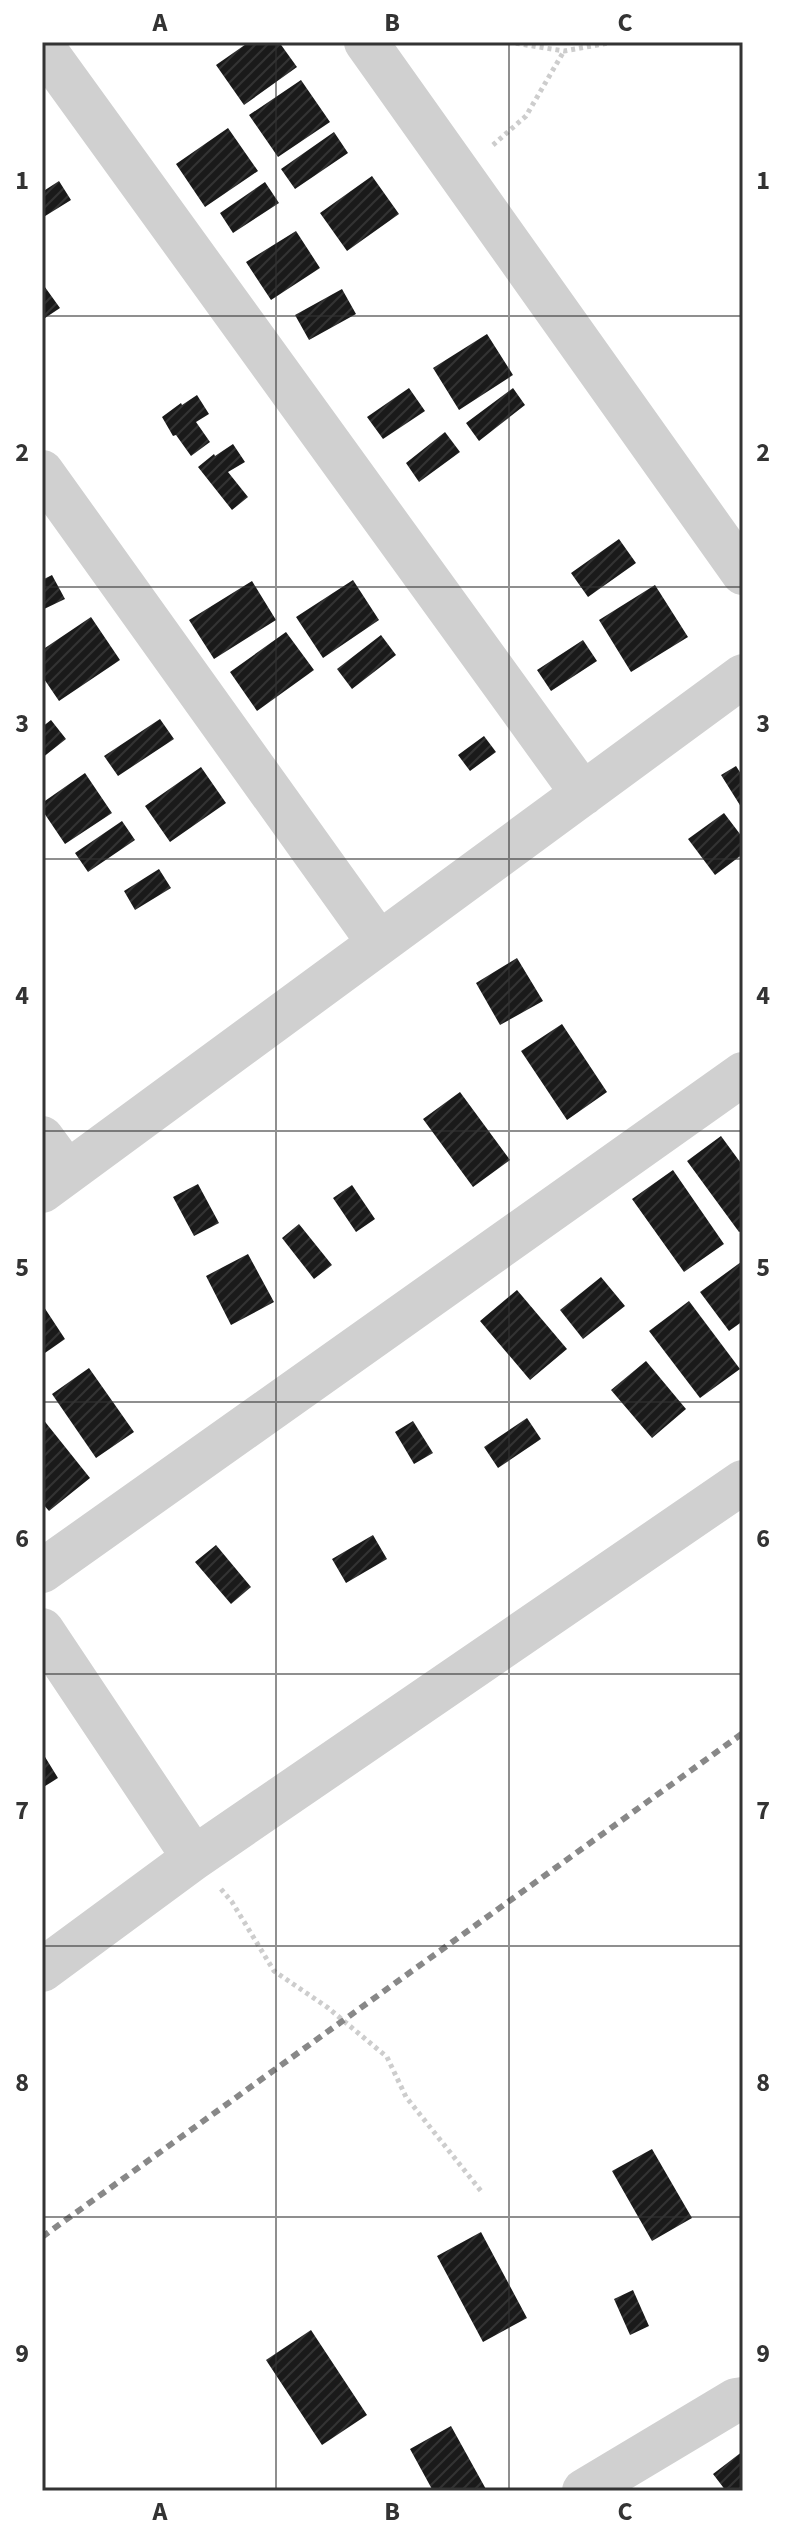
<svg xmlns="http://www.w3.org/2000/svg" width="785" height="2533" font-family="'Source Sans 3',sans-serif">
	<defs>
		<pattern id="building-hatch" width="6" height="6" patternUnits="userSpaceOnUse" patternTransform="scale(2)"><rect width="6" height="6" fill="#1a1a1a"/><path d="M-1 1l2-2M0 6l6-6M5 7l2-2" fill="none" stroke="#333"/></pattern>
	</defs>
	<rect width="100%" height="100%" fill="#fff"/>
	<path fill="url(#building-hatch)" d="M249 42H279L297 67 244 105 216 65Z
		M301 80 330 122 278 157 249 115Z
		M228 128 258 171 205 207 176 164Z
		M334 132 348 153 295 189 281 169Z
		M372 176 399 214 347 251 320 213Z
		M59 181 71 200 42 218V192Z
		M265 182 279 203 233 233 220 213Z
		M296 231 320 268 271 300 246 262Z
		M42 283 60 308 42 320Z
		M342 289 356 314 309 340 295 315Z
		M487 334 513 375 459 410 433 368Z
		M409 388 425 411 383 439 367 417Z
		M513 388 525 405 479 441 466 423Z
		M197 395 209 414 196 422 210 442 191 456 176 435 173 436 162 417 181 403 182 405Z
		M445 432 460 452 419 482 406 463Z
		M233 444 245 462 228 472 248 497 232 510 198 467 214 454 215 456Z
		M619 539 636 563 588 597 571 573Z
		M52 575 65 599 42 610V580Z
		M353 580 379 620 323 658 296 617Z
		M252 581 276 620 214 659 189 620Z
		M655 585 688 637 631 672 599 620Z
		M91 617 120 660 59 701 42 676V650Z
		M286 632 314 670 257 711 230 672Z
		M381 635 396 655 352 689 337 669Z
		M583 640 597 661 551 691 537 670Z
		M160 719 174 739 118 776 104 756Z
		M51 720 66 739 42 758V727Z
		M484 736 496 752 470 771 458 755Z
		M736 766 743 777V810L721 775Z
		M201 767 226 803 170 842 145 806Z
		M85 773 112 813 65 844 42 810V803Z
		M724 813 743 838V854L715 875 688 839Z
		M122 821 135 840 88 872 75 853Z
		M159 869 171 888 135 910 124 891Z
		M517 958 543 1001 500 1025 476 983Z
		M562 1024 607 1092 567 1120 521 1051Z
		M460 1092 510 1160 473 1187 423 1119Z
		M721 1136 743 1166V1230L739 1232 687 1161Z
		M673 1170 724 1244 684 1272 632 1199Z
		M198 1184 219 1223 194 1236 173 1197Z
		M352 1185 375 1219 356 1232 333 1198Z
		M299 1224 332 1265 314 1279 282 1238Z
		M248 1254 274 1302 231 1325 206 1276Z
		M741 1262 743 1321 729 1331 700 1292Z
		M601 1277 625 1306 583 1339 560 1310Z
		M517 1290 567 1349 530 1380 480 1321Z
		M689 1301 740 1369 700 1398 649 1331Z
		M42 1304 65 1339 42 1355Z
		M646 1361 686 1409 652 1438 611 1390Z
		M89 1368 134 1432 96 1458 52 1394Z
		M42 1418 90 1478 49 1511 42 1503Z
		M527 1418 541 1439 498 1468 484 1447Z
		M413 1421 433 1453 414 1464 395 1432Z
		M373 1535 387 1559 346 1583 332 1559Z
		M216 1545 251 1587 231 1604 195 1562Z
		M42 1752 58 1778 42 1788Z
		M652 2149 692 2218 652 2241 612 2171Z
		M481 2232 527 2318 483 2342 437 2256Z
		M633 2290 649 2326 630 2335 614 2299Z
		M311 2330 367 2415 322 2445 266 2360Z
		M451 2426 487 2491H433L410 2449Z
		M743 2451V2491H726L713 2474Z"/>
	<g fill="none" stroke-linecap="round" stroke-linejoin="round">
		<path stroke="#cdcdcd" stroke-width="5" stroke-dasharray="4 4" stroke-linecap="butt" d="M508 42 564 51 614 42
			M493 145 526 116 564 51
			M221 1889 232 1902 274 1971 327 2007 387 2057 406 2097 481 2191"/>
		<path stroke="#d0d0d0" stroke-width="44" d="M366 42 743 573
			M42 46 583 794
			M42 472 379 943
			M42 1138 67 1172
			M42 1191 743 676
			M42 1571 743 1074
			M42 1630 194 1858
			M42 1970 194 1858 743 1482
			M584 2491 736 2400 743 2399"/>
		<path stroke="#888" stroke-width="6" stroke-dasharray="8 6" stroke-linecap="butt" d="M42 2237 743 1733"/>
	</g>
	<path fill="none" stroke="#333" stroke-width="2" stroke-opacity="0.55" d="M276 42V2491M509 42V2491M42 316H743M42 587H743M42 859H743M42 1131H743M42 1402H743M42 1674H743M42 1946H743M42 2217H743"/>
	<rect width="785" height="2533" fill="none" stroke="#ffffff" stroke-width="88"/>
	<rect x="44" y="44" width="697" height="2445" fill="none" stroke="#333" stroke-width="3"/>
	<g font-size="26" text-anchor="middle" font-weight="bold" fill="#333">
		<text x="160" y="31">A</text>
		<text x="392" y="31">B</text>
		<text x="625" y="31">C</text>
		<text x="22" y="189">1</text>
		<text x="763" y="189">1</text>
		<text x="22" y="461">2</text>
		<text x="763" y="461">2</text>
		<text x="22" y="732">3</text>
		<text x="763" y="732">3</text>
		<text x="22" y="1004">4</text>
		<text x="763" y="1004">4</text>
		<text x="22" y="1276">5</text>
		<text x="763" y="1276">5</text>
		<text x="22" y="1547">6</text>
		<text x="763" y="1547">6</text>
		<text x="22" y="1819">7</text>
		<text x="763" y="1819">7</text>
		<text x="22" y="2091">8</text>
		<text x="763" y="2091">8</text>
		<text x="22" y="2362">9</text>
		<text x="763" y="2362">9</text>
		<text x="160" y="2520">A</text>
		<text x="392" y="2520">B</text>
		<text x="625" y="2520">C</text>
	</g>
</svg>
